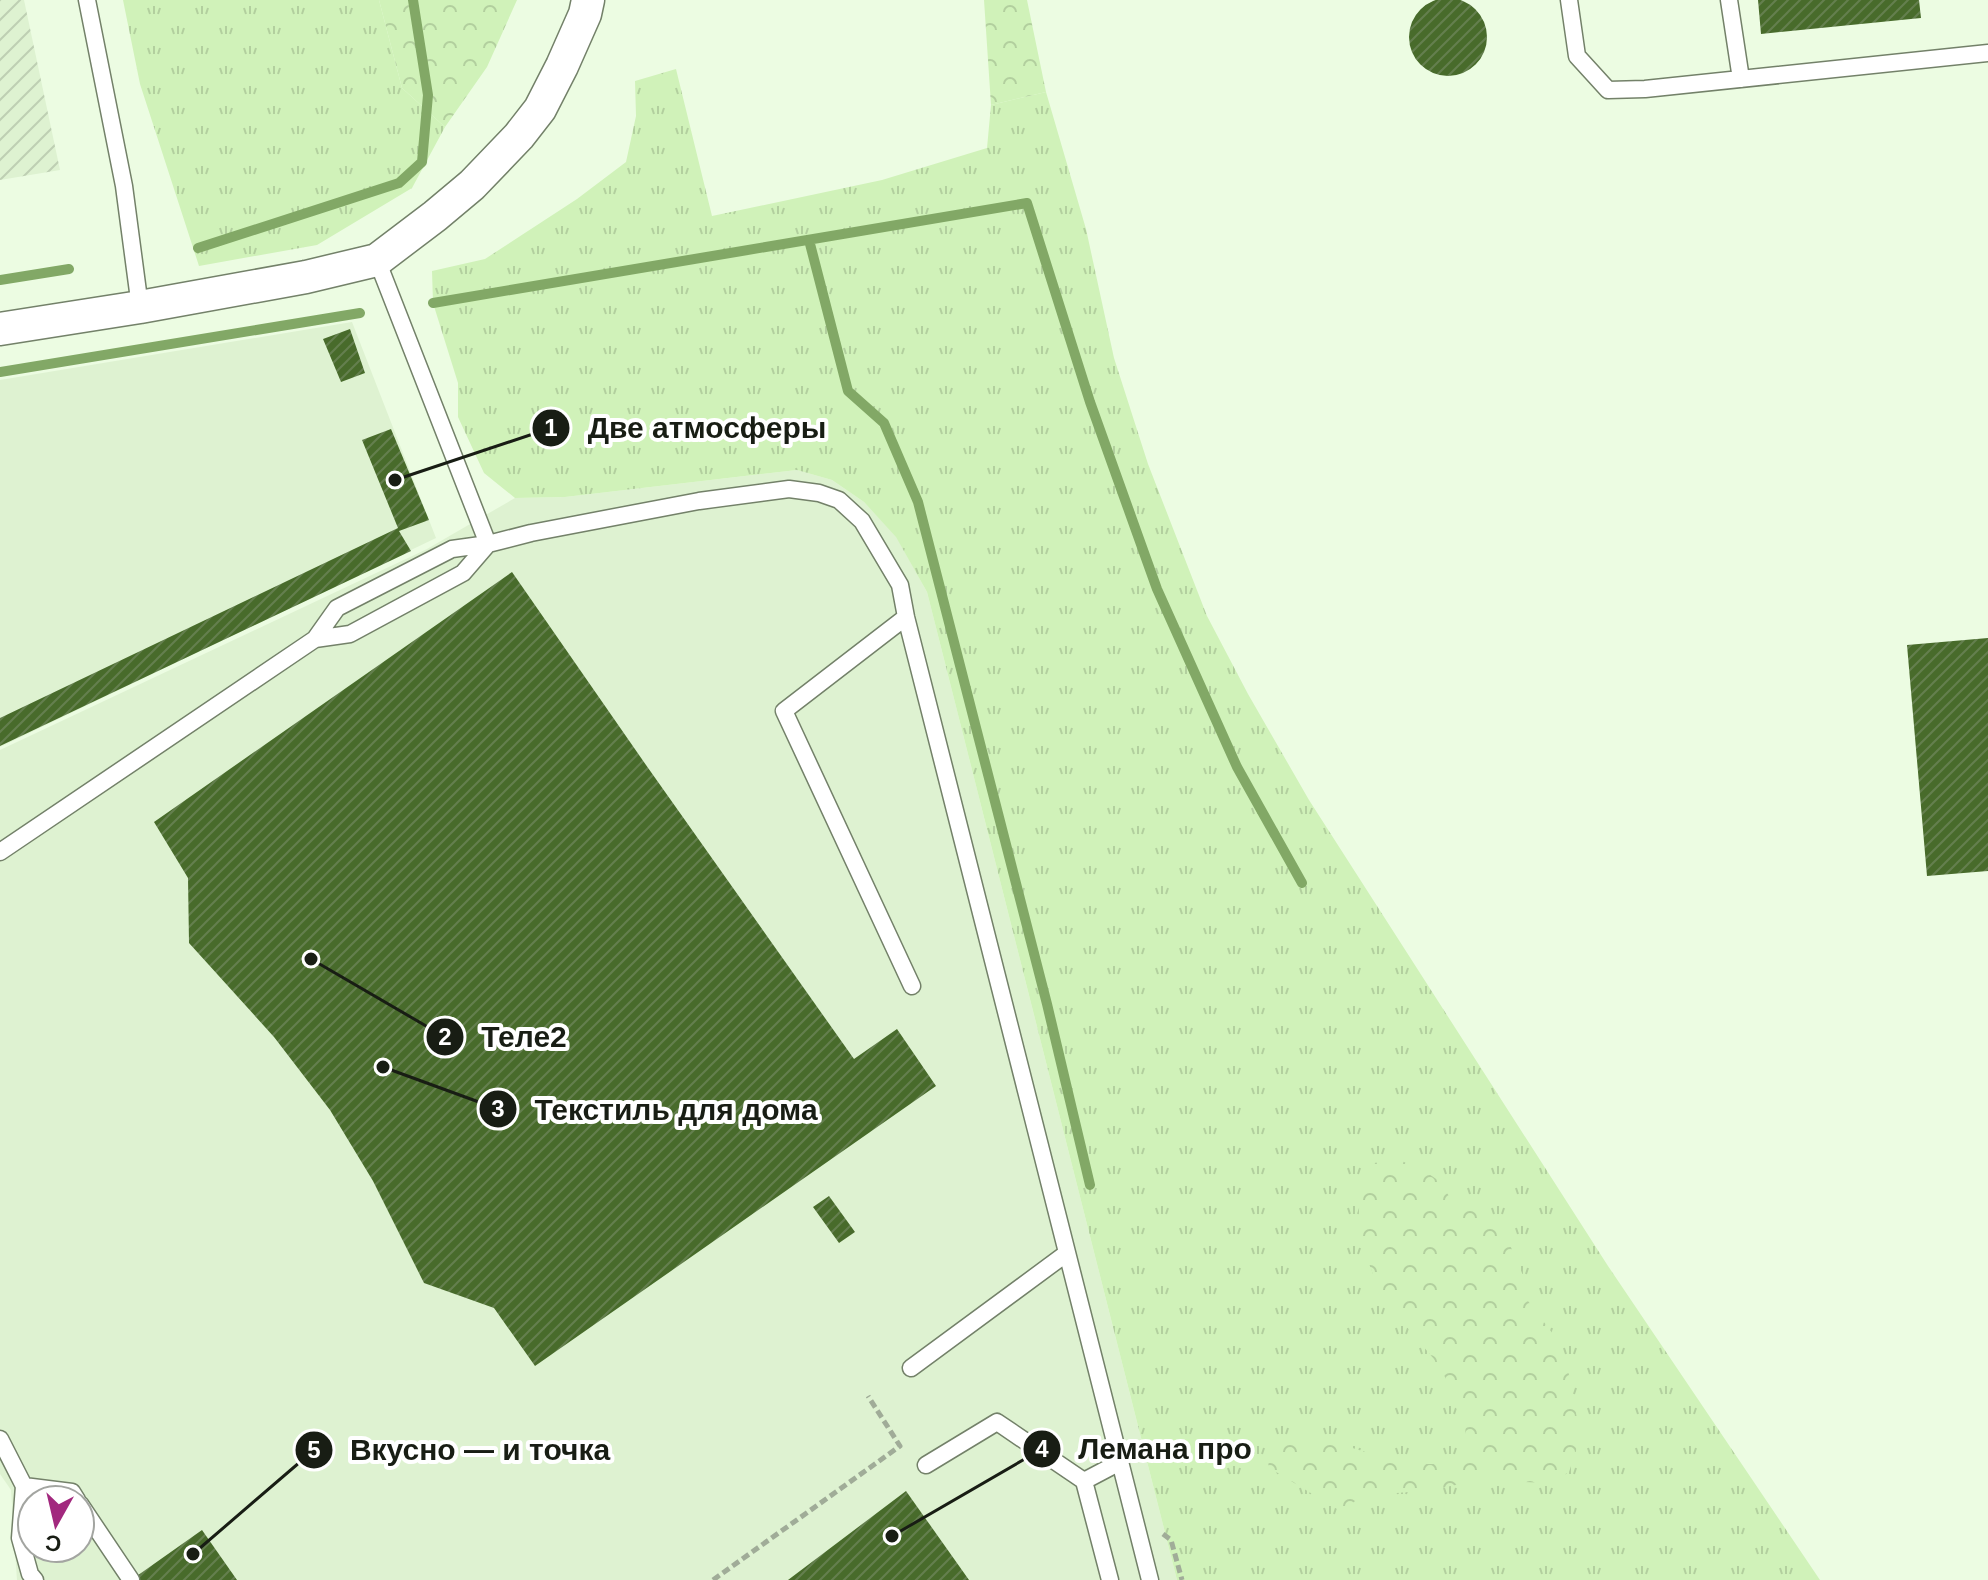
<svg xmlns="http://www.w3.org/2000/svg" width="1988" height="1580" font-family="Arial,sans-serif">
	<defs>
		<pattern id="industrial-furrows" width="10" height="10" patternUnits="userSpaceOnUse" patternTransform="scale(2)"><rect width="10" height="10" fill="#def2d1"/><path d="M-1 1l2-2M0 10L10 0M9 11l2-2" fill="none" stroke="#becfb3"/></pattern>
		<pattern id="grass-tufts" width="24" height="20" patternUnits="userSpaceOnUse" patternTransform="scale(2)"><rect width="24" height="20" fill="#d0f2b9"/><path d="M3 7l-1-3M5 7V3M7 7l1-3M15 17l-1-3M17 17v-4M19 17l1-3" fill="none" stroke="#b2cf9e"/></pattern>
		<pattern id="forest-crowns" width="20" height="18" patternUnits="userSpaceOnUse" patternTransform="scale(2)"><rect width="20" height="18" fill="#d0f2b9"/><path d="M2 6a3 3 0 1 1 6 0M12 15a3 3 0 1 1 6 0" fill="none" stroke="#b2cf9e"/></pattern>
		<pattern id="building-hatch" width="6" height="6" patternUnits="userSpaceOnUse" patternTransform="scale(2)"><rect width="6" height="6" fill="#486b2b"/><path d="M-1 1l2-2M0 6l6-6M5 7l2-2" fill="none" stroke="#647f4e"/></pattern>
	</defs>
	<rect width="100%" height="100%" fill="#ecfce2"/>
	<path fill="#def2d1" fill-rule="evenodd" d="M352 322 436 538 0 747V380Z
		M797 470 832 480 864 502 896 536 927 592 1177 1580H17L11 1490 0 1474V750L427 549 515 498 565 497ZM32 1500H80V1548H32Z"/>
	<path fill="url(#industrial-furrows)" d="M0 0H24L60 170 0 180Z"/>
	<path fill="url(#grass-tufts)" d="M123 0H379L402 88 445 127 412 188 317 245 199 266 140 84Z
		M676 69 712 216 882 180 987 148 991 105 1046 92 1086 229 1114 358 1148 464 1207 616 1248 694 1309 800 1608 1266 1820 1580H1177L927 592 896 537 864 502 832 480 797 470 565 497 515 498 484 473 458 417V383L433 303 432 271 485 259 577 199 626 162 636 116 635 81Z"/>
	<path fill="url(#forest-crowns)" d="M379 0H517L487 67 445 127 402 88Z
		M984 0H1027L1046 92 991 105Z
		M1395 1159 1419 1167 1439 1181 1451 1199 1491 1220 1507 1238 1525 1280 1528 1301 1556 1338 1566 1359 1579 1429 1576 1451 1569 1472 1550 1483 1479 1480 1432 1490 1361 1496 1342 1512 1268 1467 1271 1446 1314 1436 1404 1464H1450L1463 1448 1466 1426 1455 1406 1445 1377 1433 1358 1401 1320 1375 1280 1358 1233 1360 1188 1369 1164Z"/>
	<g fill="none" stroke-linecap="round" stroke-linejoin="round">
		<path stroke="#82a866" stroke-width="10" d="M809 240 848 391 884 423 918 502 1047 1004 1090 1185
			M198 248 399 183 422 162 428 95 413 0
			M0 280 69 269
			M433 303 1027 203 1090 402 1157 589 1237 767 1302 883
			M0 372 360 313"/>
	</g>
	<path fill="url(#building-hatch)" d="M1409 37a39 39 0 1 1 78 0a39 39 0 1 1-78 0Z
		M1758 0H1919L1921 18 1761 34Z
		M350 329 365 373 341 382 323 339Z
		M391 429 429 520 399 531 411 551 0 746V718L398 528 362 440Z
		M512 572 646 765 854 1059 897 1029 936 1086 535 1366 494 1308 424 1283 373 1181 330 1110 274 1037 189 943 188 878 154 822Z
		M1988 638V871L1927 876 1907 645Z
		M829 1196 855 1232 839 1243 813 1207Z
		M906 1491 969 1580H788Z
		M202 1530 237 1580H135L134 1578Z"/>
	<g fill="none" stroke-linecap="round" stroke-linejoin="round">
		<defs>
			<path id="lane" d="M87 0 124 186 140 307
				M1569 0 1577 56 1608 90 1645 89 1988 53
				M1729 0 1741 79
				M377 260 488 544
				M906 617 784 711 912 986
				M315 639 350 634 463 573 488 544
				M0 852 315 639 337 608 452 549 488 544 531 533 699 501 789 489 819 493 839 500 862 521 900 585 906 617 1150 1580
				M911 1368 1067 1253
				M0 1439 24 1486 20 1538 30 1574 35 1580
				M926 1465 997 1422 1084 1481 1120 1462
				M1084 1481 1110 1580
				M24 1486 72 1492 77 1500
				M80 1504 131 1580"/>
			<path id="street" d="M0 329 140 307 306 277 377 260 435 216 472 185 519 136 540 109 562 66 585 14 588 0"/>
		</defs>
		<use href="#lane" stroke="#738169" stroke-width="19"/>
		<use href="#street" stroke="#738169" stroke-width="35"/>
		<path stroke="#a0ac98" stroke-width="5" stroke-dasharray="8 4" stroke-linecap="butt" d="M1163 1534 1171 1540 1182 1580
			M713 1580 900 1446 868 1396"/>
		<use href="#lane" stroke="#fff" stroke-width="16"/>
		<use href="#street" stroke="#fff" stroke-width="32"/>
	</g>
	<path fill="none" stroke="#181d14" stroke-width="3" d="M395 480L551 428M311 959L445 1037M383 1067L498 1109M892 1536L1042 1449M193 1554L314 1450"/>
	<g fill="#181d14" stroke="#fff" stroke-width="3">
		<circle cx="395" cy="480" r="8"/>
		<circle cx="311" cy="959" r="8"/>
		<circle cx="383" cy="1067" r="8"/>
		<circle cx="892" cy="1536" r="8"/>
		<circle cx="193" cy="1554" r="8"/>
		<circle cx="551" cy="428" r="20"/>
		<circle cx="445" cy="1037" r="20"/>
		<circle cx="498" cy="1109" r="20"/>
		<circle cx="1042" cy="1449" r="20"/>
		<circle cx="314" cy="1450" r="20"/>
	</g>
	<g font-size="24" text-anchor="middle" font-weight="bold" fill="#fff">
		<text x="551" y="436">1</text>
		<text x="445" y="1045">2</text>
		<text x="498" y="1117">3</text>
		<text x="1042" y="1457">4</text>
		<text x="314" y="1458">5</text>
	</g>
	<g font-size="30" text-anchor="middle" font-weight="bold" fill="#181d14" stroke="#fff" stroke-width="8" stroke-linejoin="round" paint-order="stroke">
		<text x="707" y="438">Две атмосферы</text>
		<text x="524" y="1047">Теле2</text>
		<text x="676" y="1120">Текстиль для дома</text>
		<text x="1165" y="1459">Лемана про</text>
		<text x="480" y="1460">Вкусно — и точка</text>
	</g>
	<g transform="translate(56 1524) rotate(188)"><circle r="38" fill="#ffffff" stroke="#a3a5a1" stroke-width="2"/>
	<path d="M0-6L14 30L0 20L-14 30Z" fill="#a2287e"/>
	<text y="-12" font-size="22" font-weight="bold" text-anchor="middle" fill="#181d14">С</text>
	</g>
</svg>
